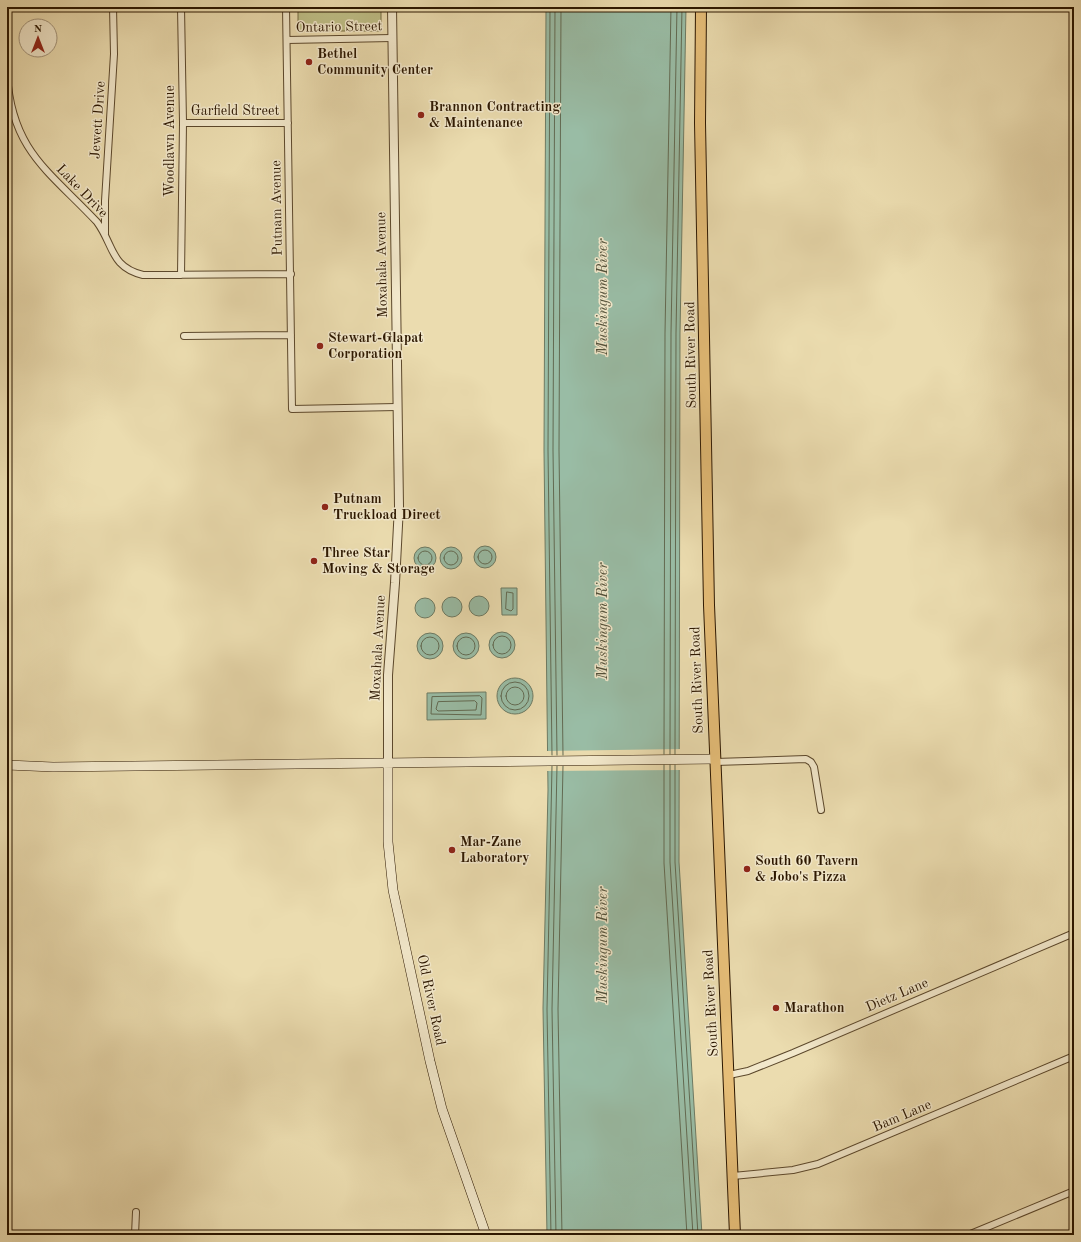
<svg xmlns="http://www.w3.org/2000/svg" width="1081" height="1242" font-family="'Old Standard TT',serif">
	<rect width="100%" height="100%" fill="#ebdcaf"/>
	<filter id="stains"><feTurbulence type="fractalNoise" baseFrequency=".005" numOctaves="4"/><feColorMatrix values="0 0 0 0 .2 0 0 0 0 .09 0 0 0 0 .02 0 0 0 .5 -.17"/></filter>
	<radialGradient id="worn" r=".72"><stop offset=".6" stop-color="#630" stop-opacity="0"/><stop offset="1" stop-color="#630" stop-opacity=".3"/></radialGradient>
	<path fill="#bebe86" stroke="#756a43" d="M298 7H381V31H298Z"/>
	<path fill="#99bca5" stroke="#6d7a63" d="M546 7H686L680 333 679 862 702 1235H547L543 1008 548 790 544 450Z
		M474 557a11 11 0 1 1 22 0a11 11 0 1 1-22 0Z
		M414 558a11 11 0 1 1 22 0a11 11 0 1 1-22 0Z
		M440 558a11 11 0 1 1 22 0a11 11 0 1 1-22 0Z
		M501 588H517V615H502Z
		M469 606a10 10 0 1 1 20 0a10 10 0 1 1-20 0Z
		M442 607a10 10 0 1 1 20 0a10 10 0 1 1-20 0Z
		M415 608a10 10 0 1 1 20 0a10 10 0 1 1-20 0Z
		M489 645a13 13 0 1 1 26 0a13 13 0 1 1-26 0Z
		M453 646a13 13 0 1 1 26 0a13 13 0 1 1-26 0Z
		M417 646a13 13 0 1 1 26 0a13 13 0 1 1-26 0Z
		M497 696a18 18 0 1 1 36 0a18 18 0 1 1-36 0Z
		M486 692V719L427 720V693Z"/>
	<path fill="#ebdcaf" d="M681 749V770L546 771V751Z"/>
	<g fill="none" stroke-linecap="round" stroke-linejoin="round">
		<path stroke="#626a52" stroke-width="1" d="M550 7 548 450 552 755
			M555 7 553 450 557 755
			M561 7 559 450 563 755
			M478 557a7 7 0 1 1 14 0a7 7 0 1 1-14 0Z
			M418 558a7 7 0 1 1 14 0a7 7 0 1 1-14 0Z
			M444 558a7 7 0 1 1 14 0a7 7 0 1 1-14 0Z
			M507 592 513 593V609L511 611 506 609Z
			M493 645a9 9 0 1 1 18 0a9 9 0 1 1-18 0Z
			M457 646a9 9 0 1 1 18 0a9 9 0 1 1-18 0Z
			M421 646a9 9 0 1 1 18 0a9 9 0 1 1-18 0Z
			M501 696a14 14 0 1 1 28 0a14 14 0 1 1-28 0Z
			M506 696a9 9 0 1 1 18 0a9 9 0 1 1-18 0Z
			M480 696 482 698 481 715 431 714 432 697Z
			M475 701 477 703 476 710 438 711 436 709 438 702Z
			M664 754 665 333 671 7
			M670 754 671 333 677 7
			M675 754 676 333 682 7
			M664 765V863L687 1235
			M670 765V862L693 1235
			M675 765V862L698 1235
			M551 1235 547 1009 552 766
			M556 1235 552 1009 557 766
			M562 1235 558 1009 563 766"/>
		<defs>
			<path id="minor" d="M286 7 292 409 397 407
				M287 40 392 38
				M7 75C12 151 49 171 97 222 114 245 110 267 143 275L291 274
				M183 123H288
				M105 234V201L114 54 113 7
				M181 275 183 123 181 7
				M184 336 291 335
				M715 762 806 759 811 762 814 767 821 810
				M729 1075 748 1071 793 1053 1074 933
				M733 1176 793 1170 818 1164 1074 1056
				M135 1235 136 1212
				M968 1235 1074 1191"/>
			<path id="tertiary" d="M388 763V675L395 583 399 506 392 7"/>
			<path id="secondary" d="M388 763V842L393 890 430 1061 442 1109 486 1235
				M7 765 53 767 715 759"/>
			<path id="primary" d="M701 7 700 123 709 605 735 1235"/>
		</defs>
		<use href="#minor" stroke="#5c482c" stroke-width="8"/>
		<use href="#tertiary" stroke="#5c482c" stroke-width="10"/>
		<use href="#secondary" stroke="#2c1700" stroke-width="10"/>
		<use href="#primary" stroke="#2c1700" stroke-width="12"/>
		<use href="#minor" stroke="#f2e8cb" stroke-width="6"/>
		<use href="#tertiary" stroke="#f2e8cb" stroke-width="8"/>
		<use href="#secondary" stroke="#f2e8cb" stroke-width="9"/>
		<use href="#primary" stroke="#e6be78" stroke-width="10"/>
	</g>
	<g fill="#8f2418" stroke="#f2e8cb" stroke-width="1.5">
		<circle cx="309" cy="62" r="4"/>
		<circle cx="421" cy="115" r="4"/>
		<circle cx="320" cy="346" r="4"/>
		<circle cx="325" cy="507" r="4"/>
		<circle cx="314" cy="561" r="4"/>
		<circle cx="452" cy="850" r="4"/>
		<circle cx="747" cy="869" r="4"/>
		<circle cx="776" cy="1008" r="4"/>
	</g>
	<g text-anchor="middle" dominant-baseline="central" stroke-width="3" stroke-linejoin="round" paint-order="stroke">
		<g font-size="14" fill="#2c1700" stroke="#f2e8cb">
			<text transform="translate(339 27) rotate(-1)">Ontario Street</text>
			<text x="235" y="111">Garfield Street</text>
			<text transform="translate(98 120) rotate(-86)">Jewett Drive</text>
			<text transform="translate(170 141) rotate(-90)">Woodlawn Avenue</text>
			<text transform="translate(82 191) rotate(46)">Lake Drive</text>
			<text transform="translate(277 208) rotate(-91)">Putnam Avenue</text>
			<text transform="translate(382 265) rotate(-91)">Moxahala Avenue</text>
			<text transform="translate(691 355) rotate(-91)">South River Road</text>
			<text transform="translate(378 648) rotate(-87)">Moxahala Avenue</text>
			<text transform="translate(697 680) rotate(-92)">South River Road</text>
			<text transform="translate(897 995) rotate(-23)">Dietz Lane</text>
			<text transform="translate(431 1000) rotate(78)">Old River Road</text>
			<text transform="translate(711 1003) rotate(-93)">South River Road</text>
			<text transform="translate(902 1116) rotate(-23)">Bam Lane</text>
		</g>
		<g font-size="14" font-weight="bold" fill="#2c1700" stroke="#f2e8cb" text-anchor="start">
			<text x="317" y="54">Bethel<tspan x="317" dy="16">Community Center</tspan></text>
			<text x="429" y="107">Brannon Contracting<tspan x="429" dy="16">&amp; Maintenance</tspan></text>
			<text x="328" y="338">Stewart-Glapat<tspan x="328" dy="16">Corporation</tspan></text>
			<text x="333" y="499">Putnam<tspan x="333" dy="16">Truckload Direct</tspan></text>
			<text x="322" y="553">Three Star<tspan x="322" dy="16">Moving &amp; Storage</tspan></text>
			<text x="460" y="842">Mar-Zane<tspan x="460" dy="16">Laboratory</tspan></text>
			<text x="755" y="861">South 60 Tavern<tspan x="755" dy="16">&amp; Jobo's Pizza</tspan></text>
			<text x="784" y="1008">Marathon</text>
		</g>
		<g font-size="15" font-style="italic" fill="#52513a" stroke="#f2e8cb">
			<text transform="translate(603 297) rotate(-90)">Muskingum River</text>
			<text transform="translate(603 621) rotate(-90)">Muskingum River</text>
			<text transform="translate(603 945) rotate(-90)">Muskingum River</text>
		</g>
	</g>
	<rect width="1081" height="1242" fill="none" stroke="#ebdcaf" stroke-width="24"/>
	<rect x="8" y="8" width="1065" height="1226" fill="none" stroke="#2c1700" stroke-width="2"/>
	<rect x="12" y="12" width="1057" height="1218" fill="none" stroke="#2c1700"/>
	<g transform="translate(38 38)"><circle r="19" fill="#f2e8cb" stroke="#a3947a"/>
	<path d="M0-3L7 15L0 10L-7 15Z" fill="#8f2418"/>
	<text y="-6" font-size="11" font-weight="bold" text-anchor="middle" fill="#2c1700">N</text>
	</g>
	<rect width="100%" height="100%" filter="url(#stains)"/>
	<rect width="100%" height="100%" fill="url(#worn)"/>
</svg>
